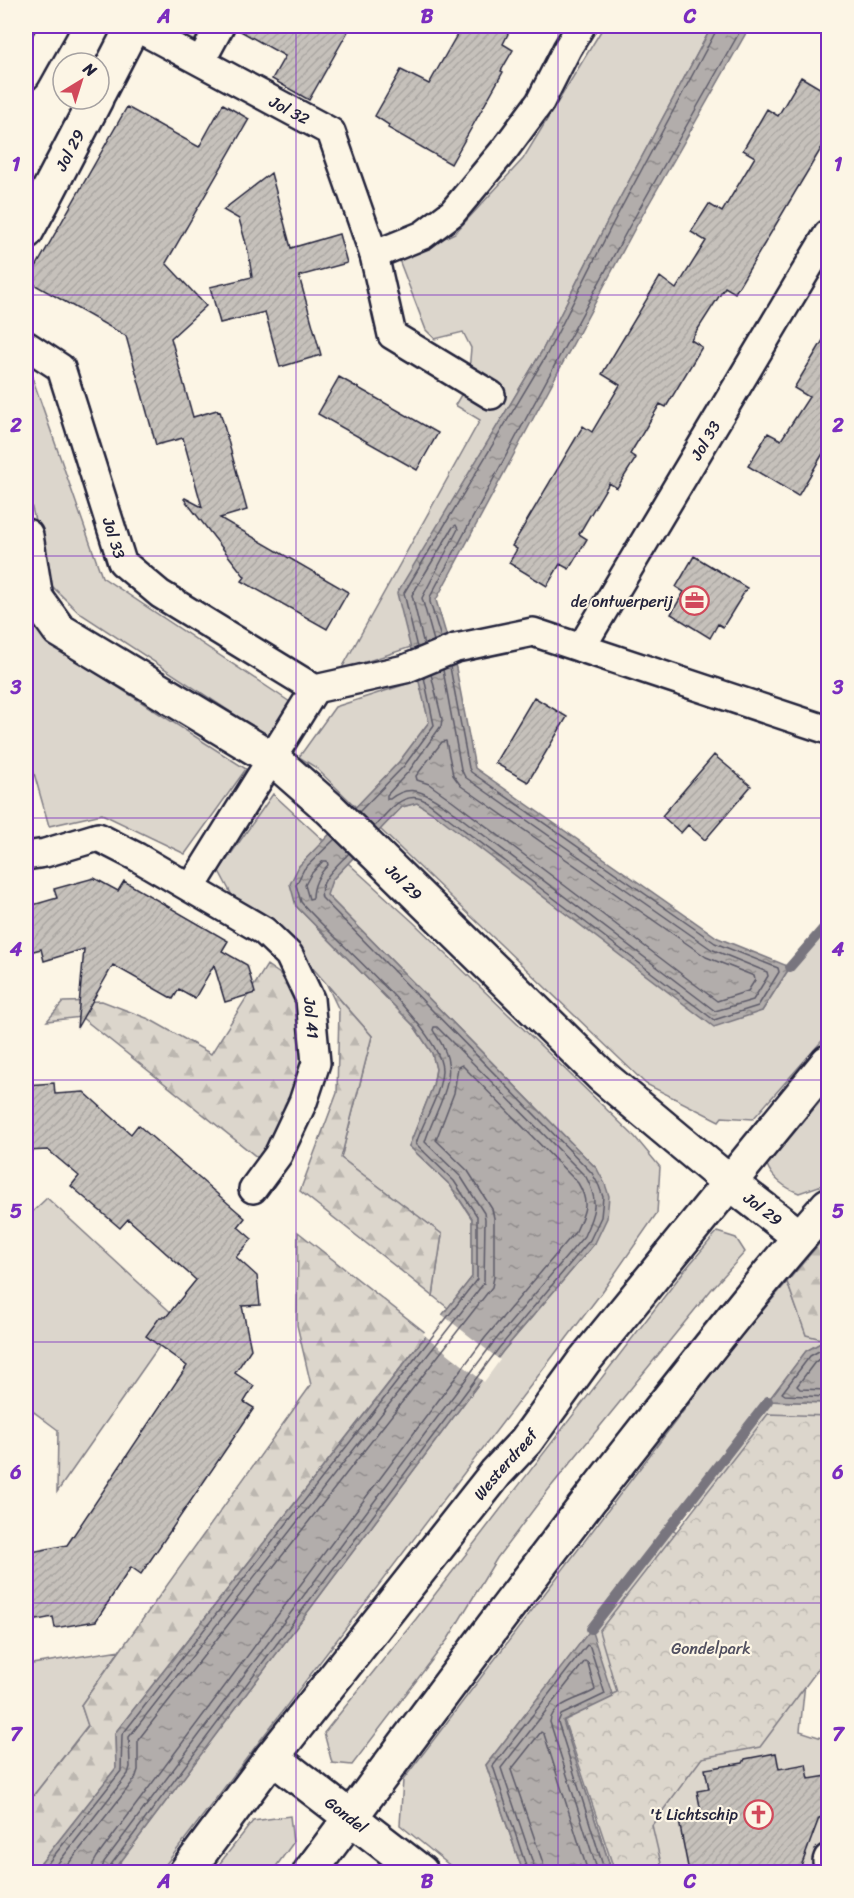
<svg xmlns="http://www.w3.org/2000/svg" width="854" height="1898" font-family="Sriracha,sans-serif">
	<defs>
		<pattern id="forest-firs" width="22" height="20" patternUnits="userSpaceOnUse" patternTransform="scale(1.5)"><rect width="22" height="20" fill="#dcd6cc"/><path d="M5 1l3.5 6h-7zM16 11l3.5 6h-7z" fill="#bcb7b0"/></pattern>
		<pattern id="park-crowns" width="20" height="18" patternUnits="userSpaceOnUse" patternTransform="scale(1.5)"><rect width="20" height="18" fill="#dcd6cc"/><path d="M2 6a3 3 0 1 1 6 0M12 15a3 3 0 1 1 6 0" fill="none" stroke="#bcb7b0"/></pattern>
		<pattern id="water-ripples" width="26" height="14" patternUnits="userSpaceOnUse" patternTransform="scale(1.5)"><rect width="26" height="14" fill="#b2adab"/><path d="M2 4q2-2 4 0t4 0M15 11q2-2 4 0t4 0" fill="none" stroke="#908c8c"/></pattern>
		<pattern id="building-hatch" width="6" height="6" patternUnits="userSpaceOnUse" patternTransform="scale(1.5)"><rect width="6" height="6" fill="#c6c1bb"/><path d="M-1 1l2-2M0 6l6-6M5 7l2-2" fill="none" stroke="#aaa6a2"/></pattern>
	</defs>
	<rect width="100%" height="100%" fill="#fcf5e5"/>
	<filter id="ink" filterUnits="userSpaceOnUse"><feTurbulence type="fractalNoise" baseFrequency=".0167" numOctaves="2"/><feDisplacementMap in="SourceGraphic" scale="12" xChannelSelector="R" yChannelSelector="G"/><feConvolveMatrix kernelMatrix="1 2 1 2 8 2 1 2 1" color-interpolation-filters="sRGB"/></filter>
	<g filter="url(#ink)">
		<path fill="#dcd6cc" stroke="#7f7c84" stroke-width="1.5" fill-rule="evenodd" d="M161 26H204L191 46Z
			M604 26H712L607 222 542 351 398 593 411 647 341 670 480 420 455 405 468 383 471 348 463 332 435 339 426 330 399 260 455 233 523 159Z
			M26 370 32 377 102 577 290 702 288 710 269 737 78 612 51 585 26 484Z
			M26 619 52 645 246 769 185 854 102 814 49 826 26 745Z
			M419 680 429 722 399 762 356 807 315 767 299 757 335 707Z
			M273 794 324 841 299 866 296 906 414 1026 432 1053 436 1069 433 1086 409 1146 450 1185 472 1219V1277L448 1308 433 1296 442 1234 341 1158 372 1036 297 950 234 899 219 871Z
			M417 803 762 1011 790 967 828 923V1034L753 1119 722 1117 719 1121 646 1084 380 829 402 807Z
			M348 863 413 922 635 1137 660 1167 657 1213 602 1292 160 1872H113L503 1351 595 1243 597 1169 326 894 332 880Z
			M828 1092V1183L799 1193C785 1188 772 1178 767 1165Z
			M47 1198 178 1319 57 1492 58 1430 26 1406V1216H28Z
			M717 1232 736 1238 745 1252 711 1290 549 1489 497 1558 448 1639 352 1765 332 1763 324 1733 416 1619 684 1271Z
			M787 1282 806 1334 826 1340 806 1351 768 1401 828 1403V1462L800 1731 828 1740V1872H612L563 1721 591 1630 486 1765 523 1872H458L400 1825 403 1780 735 1343ZM692 1500 707 1512 684 1538 670 1527Z
			M120 1650 81 1705 88 1725 26 1805V1665Z
			M290 1816 293 1843 272 1872H213L253 1821Z"/>
		<path fill="url(#forest-firs)" stroke="#7f7c84" stroke-width="1.5" d="M267 965 280 974 306 1010 300 1083 263 1162 81 1017 47 1021 63 1002 102 1001 149 1019 211 1054Z
			M327 985 372 1036 341 1158 442 1234 433 1296 300 1191 337 1093 339 1010Z
			M298 1232 427 1334 115 1733 116 1768 34 1872H26V1805L88 1726 81 1705 311 1385 297 1325Z
			M828 1233V1339L826 1340 806 1335 787 1282Z"/>
		<path fill="url(#park-crowns)" stroke="#7f7c84" stroke-width="1.5" d="M768 1414 828 1416V1656L760 1747 702 1758 652 1825 663 1872H615L563 1717 617 1692 599 1631Z"/>
		<path fill="url(#water-ripples)" stroke="#78757e" stroke-width="1.5" d="M712 26H750L634 230 436 600 456 668 475 768 718 938 790 967 762 1011 714 1027 440 818 417 803 402 807 332 880 327 895 597 1169 605 1184 609 1196 607 1218 595 1243 503 1351 113 1872H34L116 1768 115 1733 472 1277V1218L450 1185 409 1146 433 1086 436 1069 432 1053 414 1026 296 906 290 884 299 866 399 762 429 722 397 593 542 351 607 222Z
			M828 1339V1403L768 1401 806 1351Z
			M591 1629 613 1697 563 1721 612 1872H523L486 1765Z"/>
		<path fill="#fcf5e5" d="M440 1313 500 1360 484 1382 423 1334Z"/>
		<g fill="none" stroke-linecap="round" stroke-linejoin="round">
			<path stroke="#5c5a68" stroke-width="1.5" d="M441 638 430 602V597L629 227 743 26
				M424 645 412 595 453 527 456 525 458 529 422 598 434 641
				M417 648 404 593 547 354 612 225 716 31 717 26
				M431 674 442 719 441 726 409 771 387 795V799H390C412 781 428 795 448 808L715 1011 753 1000 768 976 767 972 711 949 465 777 461 769 443 670
				M446 741 453 775 461 786 706 957 754 976 755 980 748 991 717 1001 453 801 429 784 417 780 416 776 442 742Z
				M359 812 404 766 434 725 424 677
				M374 827C385 816 399 794 418 798 426 799 436 809 443 814L714 1020 758 1006 779 972 778 968 715 943 471 772 469 768 450 667
				M323 861H327L328 865C319 874 313 885 313 898L309 899 305 885 311 874Z
				M828 1346 810 1356 782 1393 785 1395 828 1397
				M828 1354 815 1362 797 1386 800 1389 828 1390
				M41 1872 121 1771 122 1735 477 1279V1216L454 1181 416 1144C423 1120 441 1096 442 1070 442 1029 330 937 301 902L296 885 304 869 335 839
				M51 1872 128 1774 130 1767 129 1737 484 1283 485 1219 484 1213 461 1177 425 1142C434 1111 460 1079 443 1047 441 1041 436 1036 433 1030L434 1027H437L586 1177C599 1201 595 1212 584 1236L493 1343 104 1862 101 1872
				M62 1872 135 1779 138 1770V1740L492 1287 494 1277V1218L492 1209 468 1171 436 1140 454 1093 458 1067 462 1065 578 1183C590 1203 585 1212 576 1231L485 1338 97 1857 93 1864 92 1872
				M109 1872 110 1866 499 1348 590 1240 601 1217 603 1197 599 1186 592 1173 322 898C317 881 339 864 349 853
				M528 1872 493 1766 587 1645 590 1647 605 1694 561 1715 558 1722 605 1872
				M536 1872 501 1768 585 1661 588 1663 595 1690C581 1699 552 1703 550 1722L598 1872
				M545 1872 543 1863 511 1770 541 1732 544 1734 588 1872"/>
			<path stroke="#78757e" stroke-width="10" d="M790 967 828 923
				M591 1629 768 1401"/>
		</g>
		<path fill="url(#building-hatch)" stroke="#22223b" stroke-width="1.5" d="M236 26H351L309 100 272 79 285 56 235 28Z
			M462 26H512L503 44 513 50 501 71 503 72 451 164 388 128 389 125 375 116 401 70 429 84Z
			M801 77 828 93V137L735 293 725 287 691 340 702 347 666 407 660 404 630 454 636 458 617 488 609 483 579 534 587 539 569 569 560 564 547 586 509 563 517 549 512 546 583 426 592 432 620 385 602 374 660 277 676 289 706 241 691 232 709 204 722 212 755 157 743 150 767 109 778 116Z
			M223 104 249 119 166 263 206 306 171 338 193 417 217 410 218 412 220 411 247 510 220 518 348 592 327 629 242 581 245 577 184 499 185 498 202 507 183 438 156 445 126 336 28 281 127 107 199 147Z
			M271 173 291 248 339 234 347 263 299 276 321 355 280 367 265 312 220 323 210 287 252 277 248 251 239 219 223 210Z
			M828 332V445L798 496 748 466 768 433 781 440 809 397 794 388Z
			M339 377 438 433 417 470 318 414Z
			M694 556 747 588 723 627 718 624 710 638 671 614 684 592 676 587Z
			M534 697 567 717 528 782 495 763Z
			M714 755 751 786 705 840 688 825 681 833 662 816Z
			M94 878 118 891 124 881 228 941 222 951 247 965 255 993 225 1002 214 965 195 998 179 989 173 999 113 965 77 1028 84 949 44 961 41 949 26 953V907L57 898 54 889Z
			M54 1083 55 1094 84 1092 131 1134 138 1125 245 1218 238 1227 252 1239 236 1257 257 1276 260 1305 242 1306 251 1349 235 1373 254 1386 244 1402 254 1408 141 1574 131 1567 96 1621 55 1628 53 1617 26 1622V1553L67 1545 187 1366 146 1336 160 1317H166L196 1280 128 1219 120 1228 71 1186 79 1176 48 1150 26 1151V1085Z
			M776 1753 779 1769 806 1764 809 1779 828 1776V1816L819 1818 799 1872H689L678 1816 701 1812 697 1791 709 1789 705 1769 743 1763 745 1759Z"/>
		<g fill="none" stroke-linecap="round" stroke-linejoin="round">
			<defs>
				<g id="minor">
					<path id="s1" d="M134 26 331 132 374 255 392 335 491 395"/>
					<path d="M201 61 220 26"/>
					<path d="M26 76 54 26"/>
					<path d="M374 255 423 235 452 213 505 149 540 102 567 49 581 26"/>
					<path id="s2" d="M26 345 61 368 122 562 160 594 315 689 405 669 456 648 533 632 828 730"/>
					<path id="s3" d="M581 648 828 234"/>
					<path id="s4" d="M26 856 45 853 98 837 137 857 264 931 289 955 310 999 316 1063 303 1102 278 1155 253 1189"/>
					<path d="M191 888 315 689"/>
					<path d="M828 1858 827 1861 828 1869"/>
				</g>
				<g id="tertiary">
					<path d="M99 92 133 26"/>
					<path id="s5" d="M26 232 43 201 96 99"/>
					<path id="s6" d="M26 536 36 598 59 630 273 759 330 809 602 1076 730 1183 800 1237"/>
					<path id="s7" d="M272 1757 421 1872"/>
				</g>
				<g id="secondary">
					<path id="s8" d="M186 1872 272 1757 496 1473 526 1441 584 1361 828 1062"/>
					<path d="M310 1872C420 1724 530 1575 644 1430 704 1354 764 1277 828 1205"/>
				</g>
			</defs>
			<use href="#minor" stroke="#22223b" stroke-width="32"/>
			<use href="#tertiary" stroke="#22223b" stroke-width="38"/>
			<use href="#secondary" stroke="#22223b" stroke-width="38"/>
			<use href="#minor" stroke="#fcf5e5" stroke-width="27"/>
			<use href="#tertiary" stroke="#fcf5e5" stroke-width="33"/>
			<use href="#secondary" stroke="#fcf5e5" stroke-width="33"/>
		</g>
	</g>
	<path fill="none" stroke="#7b2cbf" stroke-width="1.5" stroke-opacity="0.55" d="M296 26V1872M558 26V1872M26 295H828M26 556H828M26 818H828M26 1080H828M26 1342H828M26 1603H828"/>
	<defs>
		<symbol id="office-ring" viewBox="-11 -11 22 22"><circle r="9.5" fill="#fcf5e5" stroke="#d1495b" stroke-width="1.5"/><path d="M-6-3h4V-5.5h4V-3h4V5H-6ZM-1-4.5V-3h2v-1.5ZM-6 0V1H6V0Z" fill="#d1495b"/></symbol>
		<symbol id="church-ring" viewBox="-11 -11 22 22"><circle r="9.5" fill="#fcf5e5" stroke="#d1495b" stroke-width="1.5"/><path d="M-1.2-6h2.4v3.5h3.3v2.4h-3.3V6h-2.4V-.1h-3.3v-2.4h3.3Z" fill="#d1495b"/></symbol>
	</defs>
	<g fill-rule="evenodd">
		<use href="#office-ring" x="678" y="584" width="33" height="33"/>
		<use href="#church-ring" x="742" y="1798" width="33" height="33"/>
	</g>
	<g text-anchor="middle" dominant-baseline="central" stroke-width="4.5" stroke-linejoin="round" paint-order="stroke">
		<g font-size="16" fill="#22223b" stroke="#fcf5e5">
			<text stroke="none"><textPath href="#s1" startOffset="177">Jol 32</textPath></text>
			<text stroke="none"><textPath href="#s5" startOffset="93">Jol 29</textPath></text>
			<text stroke="none"><textPath href="#s3" startOffset="242">Jol 33</textPath></text>
			<text stroke="none"><textPath href="#s2" startOffset="220">Jol 33</textPath></text>
			<text stroke="none"><textPath href="#s6" startOffset="532">Jol 29</textPath></text>
			<text stroke="none"><textPath href="#s4" startOffset="368">Jol 41</textPath></text>
			<text stroke="none"><textPath href="#s6" startOffset="1018">Jol 29</textPath></text>
			<text stroke="none"><textPath href="#s8" startOffset="518">Westerdreef</textPath></text>
			<text stroke="none"><textPath href="#s7" startOffset="94">Gondel</textPath></text>
		</g>
		<g font-size="16" fill="#22223b" stroke="#fcf5e5" text-anchor="end">
			<text x="673" y="601">de ontwerperij</text>
			<text x="738" y="1814">'t Lichtschip</text>
		</g>
		<g font-size="16" fill="#504f5f" stroke="#fcf5e5">
			<text x="711" y="1648">Gondelpark</text>
		</g>
	</g>
	<rect width="854" height="1898" fill="none" stroke="#fcf5e5" stroke-width="66"/>
	<g transform="translate(81 81) rotate(38)"><circle r="28" fill="#fcf5e5" stroke="#a5a1a1" stroke-width="1.5"/>
	<path d="M0-4.5L10 22L0 15L-10 22Z" fill="#d1495b"/>
	<text y="-9" font-size="16" font-weight="bold" text-anchor="middle" fill="#22223b">N</text>
	</g>
	<rect x="33" y="33" width="788" height="1832" fill="none" stroke="#7b2cbf" stroke-width="2"/>
	<g font-size="20" text-anchor="middle" font-weight="bold" fill="#7b2cbf">
		<text x="164" y="23">A</text>
		<text x="427" y="23">B</text>
		<text x="690" y="23">C</text>
		<text x="16" y="171">1</text>
		<text x="838" y="171">1</text>
		<text x="16" y="432">2</text>
		<text x="838" y="432">2</text>
		<text x="16" y="694">3</text>
		<text x="838" y="694">3</text>
		<text x="16" y="956">4</text>
		<text x="838" y="956">4</text>
		<text x="16" y="1218">5</text>
		<text x="838" y="1218">5</text>
		<text x="16" y="1479">6</text>
		<text x="838" y="1479">6</text>
		<text x="16" y="1741">7</text>
		<text x="838" y="1741">7</text>
		<text x="164" y="1888">A</text>
		<text x="427" y="1888">B</text>
		<text x="690" y="1888">C</text>
	</g>
</svg>
